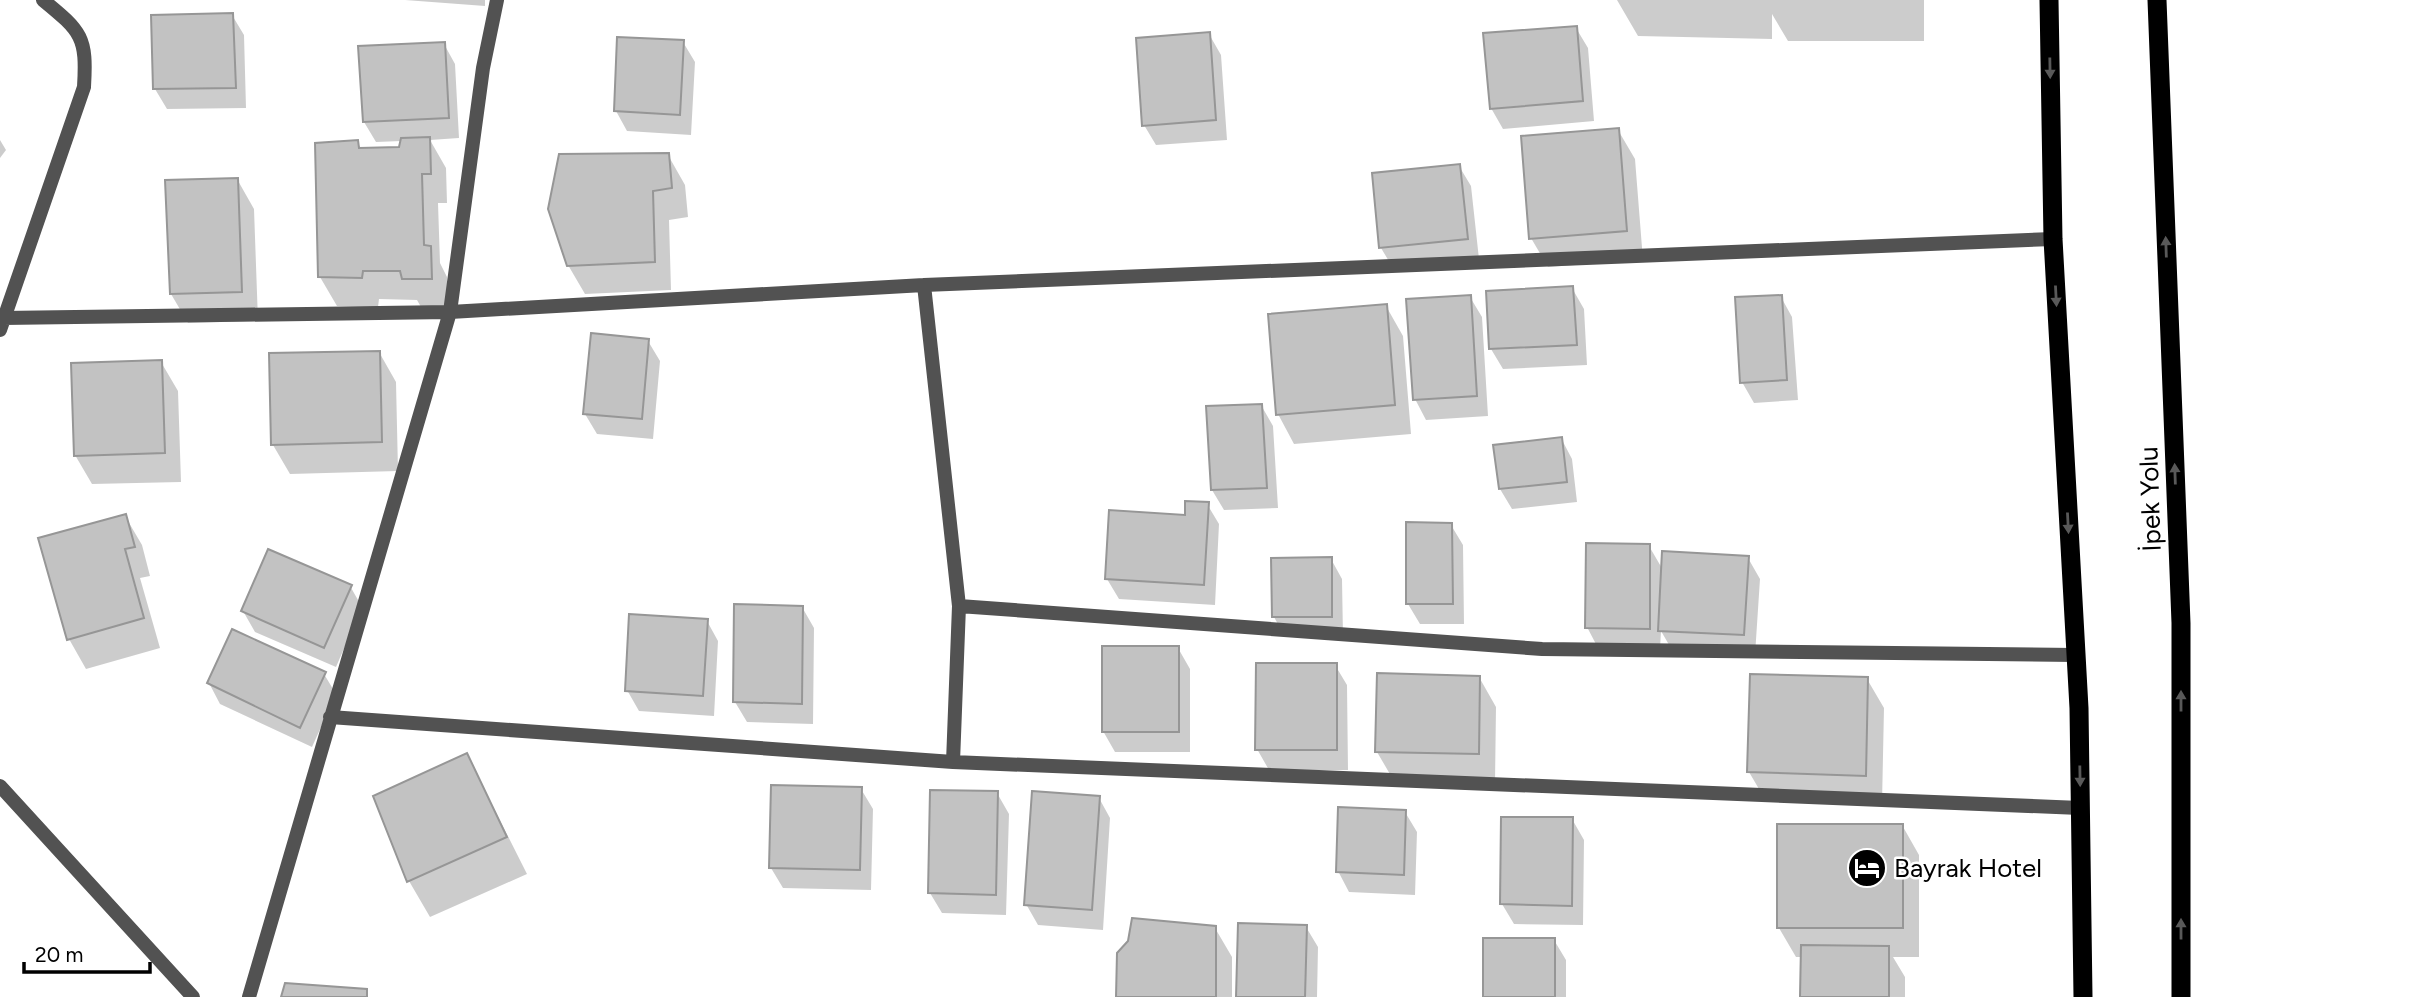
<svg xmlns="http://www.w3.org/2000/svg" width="2432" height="997" font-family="Figtree,sans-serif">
	<rect width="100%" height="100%" fill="#fff"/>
	<path fill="#0003" d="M405 0H485V6Z
		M1617 0H1924V41H1788L1772 14V39L1638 36Z
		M232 15 244 35 246 108 167 109 155 89 153 17Z
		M1576 28 1588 48 1594 121 1503 129 1491 108Z
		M1209 34 1221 55 1227 140 1156 145 1144 125Z
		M683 42 695 62 691 135 627 131 616 111Z
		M444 44 455 64 459 138 430 140 446 168 447 203H438L440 263 447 277 448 308 421 307 417 300 379 299 378 307 337 306 320 277 357 142 362 150 401 149 402 141 376 142 364 122Z
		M1618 130 1635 159 1643 260 1548 267 1531 238Z
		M0 140 6 150 0 158Z
		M668 155 685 185 688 217 669 220 671 290 585 294 568 265Z
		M1459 166 1471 186 1479 259 1393 268 1381 248Z
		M237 179 254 209 258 321 188 323 171 294Z
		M1572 288 1584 309 1587 365 1503 369 1491 349 1488 293Z
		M1470 297 1482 317 1488 416 1426 420 1415 399Z
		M1781 297 1792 317 1798 400 1754 403 1742 382Z
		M1386 306 1403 336 1411 434 1294 444 1278 414Z
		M648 341 660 361 653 439 597 434 585 414Z
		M379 352 396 382 398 471 290 474 273 445Z
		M161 362 178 391 181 482 92 484 75 455Z
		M1261 405 1273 426 1278 508 1224 510 1212 490Z
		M1561 438 1572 459 1577 502 1512 509 1500 489Z
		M1207 504 1219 524 1215 605 1119 599 1107 579Z
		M125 516 142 545 150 576 140 578 160 648 86 669 69 639Z
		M1451 525 1463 545 1464 624H1420L1408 604Z
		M1649 546 1663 570 1748 558 1760 579 1755 655 1672 650 1661 631 1660 649 1598 648 1587 627Z
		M1331 559 1342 579 1343 637H1285L1274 617Z
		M350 586 362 607 336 667 255 632 243 611Z
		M802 607 814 628 813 724 747 722 735 702Z
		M707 621 718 641 714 716 639 711 627 690Z
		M1178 648 1190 669V752H1115L1103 731Z
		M1335 665 1347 685 1348 770H1269L1257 749Z
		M324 674 336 694 312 747 220 704 209 683Z
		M1479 677 1496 707 1495 783 1394 781 1377 752Z
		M1867 679 1884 708 1882 804 1766 801 1749 772Z
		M467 755 527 874 430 917 409 881Z
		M861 789 873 809 871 890 783 888 771 868Z
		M997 793 1009 814 1006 915 942 913 930 893Z
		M1099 798 1110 818 1103 930 1038 925 1026 904Z
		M1405 812 1417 832 1415 895 1349 892 1338 871Z
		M1572 819 1584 840 1583 925 1514 924 1502 904Z
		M1902 825 1919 855V957H1893L1905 977V997H1802L1803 957H1796L1779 928Z
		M1306 927 1318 947 1317 997H1238Z
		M1215 928 1232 957V997H1118Z
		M1554 940 1566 960V997H1484Z"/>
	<path fill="#c2c2c2" stroke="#969696" stroke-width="2" d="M233 13 236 88 153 89 151 15Z
		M1577 26 1583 101 1490 109 1483 33Z
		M1210 32 1216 120 1142 126 1136 38Z
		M617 37 684 40 680 115 614 111Z
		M445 42 449 118 363 122 358 46Z
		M1619 128 1627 231 1529 239 1521 136Z
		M430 137 431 174H422L424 245 431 246 432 279H402L400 271H363L362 278 318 277 315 143 358 140 359 148 399 147 401 138Z
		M669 153 672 188 653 191 655 262 567 266 548 209 559 154Z
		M1460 164 1468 239 1379 248 1372 173Z
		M238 178 242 292 170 294 165 180Z
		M1573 286 1577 345 1489 349 1486 291Z
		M1471 295 1477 396 1413 400 1406 299Z
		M1782 295 1787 380 1740 383 1735 297Z
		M1387 304 1395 405 1276 415 1268 314Z
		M591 333 649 339 642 419 583 414Z
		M380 351 382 442 271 445 269 353Z
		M162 360 165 453 74 456 71 363Z
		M1262 404 1267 488 1211 490 1206 406Z
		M1562 437 1567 482 1499 489 1493 445Z
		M1185 501 1209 502 1204 585 1105 579 1109 510 1185 515Z
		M126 514 135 547 125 549 144 618 67 640 38 538Z
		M1406 522 1452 523 1453 604H1406Z
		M1586 543 1650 544V629L1585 628Z
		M268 549 352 585 324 648 241 611Z
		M1662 551 1749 556 1744 635 1658 631Z
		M1332 557V617H1272L1271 558Z
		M734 604 803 606 802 704 733 702Z
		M629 614 708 619 703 696 625 691Z
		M232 629 326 672 300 728 207 683Z
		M1102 646H1179V732H1102Z
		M1256 663H1337V750H1255Z
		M1377 673 1480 676 1479 754 1375 752Z
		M1750 674 1868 677 1866 776 1747 772Z
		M467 753 507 837 407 882 373 796Z
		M771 785 862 787 860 870 769 868Z
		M930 790 998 791 996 895 928 893Z
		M1032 791 1100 796 1092 910 1024 905Z
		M1338 807 1406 810 1404 875 1336 872Z
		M1501 817H1573L1572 906 1500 904Z
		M1777 824H1903V928H1777Z
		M1132 918 1216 926V997H1116L1117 953 1128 941Z
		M1238 923 1307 925 1305 997H1236Z
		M1483 938H1555V997H1483Z
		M1801 945 1889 946V997H1800Z
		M285 983 367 989V997H281Z"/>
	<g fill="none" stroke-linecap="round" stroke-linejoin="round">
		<path stroke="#525252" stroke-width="14" d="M924 285 959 606 953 762
			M3 318 450 312 924 285 2053 239
			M0 330 84 87C87 37 82 32 43 0
			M959 606 1542 649 2075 655
			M330 717 953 762 2080 808
			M0 786 193 997
			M249 997 450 312 483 68 497 0"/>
		<path stroke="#000" stroke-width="19" d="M2049 0 2053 239 2079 708 2083 997
			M2157 0 2181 623V997"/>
	</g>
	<defs><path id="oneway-solid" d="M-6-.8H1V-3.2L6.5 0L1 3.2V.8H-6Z" transform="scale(1.75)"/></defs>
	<g fill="#595959">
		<use href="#oneway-solid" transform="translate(2050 68) rotate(89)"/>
		<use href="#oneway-solid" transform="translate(2166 247) rotate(-92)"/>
		<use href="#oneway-solid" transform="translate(2056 296) rotate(87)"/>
		<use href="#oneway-solid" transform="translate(2175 474) rotate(-92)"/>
		<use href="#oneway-solid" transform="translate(2068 523) rotate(87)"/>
		<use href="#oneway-solid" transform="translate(2181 701) rotate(-90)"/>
		<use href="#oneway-solid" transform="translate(2080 776) rotate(89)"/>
		<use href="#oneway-solid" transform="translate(2181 929) rotate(-90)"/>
	</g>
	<defs>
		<symbol id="hotel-disc" viewBox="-11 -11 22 22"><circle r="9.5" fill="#000" stroke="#fff"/><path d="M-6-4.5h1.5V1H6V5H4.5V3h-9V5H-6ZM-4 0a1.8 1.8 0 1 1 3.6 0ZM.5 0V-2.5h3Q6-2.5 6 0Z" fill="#fff"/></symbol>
	</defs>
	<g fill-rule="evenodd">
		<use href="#hotel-disc" x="1845" y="846" width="44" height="44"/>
	</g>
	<g text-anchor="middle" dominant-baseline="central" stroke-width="5" stroke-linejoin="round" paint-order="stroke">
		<g font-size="26" fill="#000" stroke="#fff">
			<text transform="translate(2150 499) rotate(-92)">İpek Yolu</text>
		</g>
		<g font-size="26" fill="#000" stroke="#fff" text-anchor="start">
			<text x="1894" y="868">Bayrak Hotel</text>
		</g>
	</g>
	<path d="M24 962v10h126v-10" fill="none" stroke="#000000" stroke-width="3.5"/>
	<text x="35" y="962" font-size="21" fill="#000000" stroke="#ffffff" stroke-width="5" paint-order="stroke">20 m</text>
</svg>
